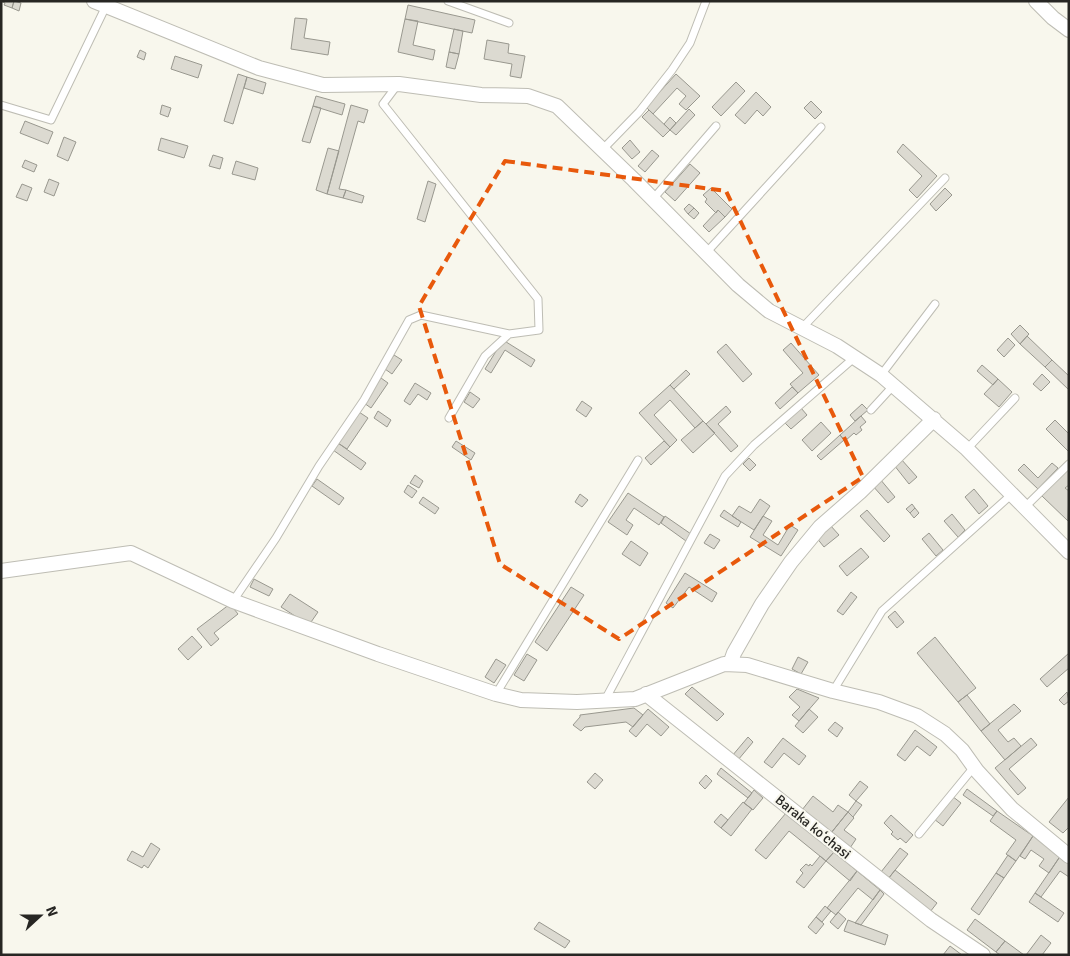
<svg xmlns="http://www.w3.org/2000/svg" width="1070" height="956" font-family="Signika,sans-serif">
	<rect width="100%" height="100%" fill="#f8f7ed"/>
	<path fill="#dcdad1" stroke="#99988f" d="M1 1H14L12 8 4 5 5 3Z
		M14 1 21 3 19 11 12 8Z
		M408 5 475 20 472 33 405 19Z
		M295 18 307 19 304 38 330 42 328 55 291 49Z
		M405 19 418 21 413 45 435 50 433 60 398 52Z
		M454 29 463 31 459 54 449 52Z
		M487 40 509 44 508 53 525 56 521 78 510 76 512 64 484 59Z
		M140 50 146 53 144 60 137 57Z
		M449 52 459 54 455 69 446 67Z
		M175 56 202 65 198 78 171 69Z
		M238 74 247 77 233 124 224 121Z
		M676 74 700 96 686 110 679 104 686 96 677 88 653 114 646 107Z
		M247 77 266 83 263 94 244 88Z
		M736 82 745 91 721 116 712 107Z
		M756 92 771 107 763 116 757 110 745 124 735 115Z
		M316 96 345 104 342 115 313 106Z
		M811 101 822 112 815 119 804 108Z
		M162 105 171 108 168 117 160 114Z
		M351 105 368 110 364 123 358 121 339 189 346 190 343 198 327 194Z
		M313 106 321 108 310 143 302 141Z
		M689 109 695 115 676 135 670 130Z
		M649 110 670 130 663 137 642 117Z
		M670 117 676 123 670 130 664 124Z
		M25 121 53 132 48 144 20 133Z
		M64 137 76 142 68 161 57 156Z
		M161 138 188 146 184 158 158 150Z
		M630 140 640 152 632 159 622 148Z
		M903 144 937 176 917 198 909 190 922 176 897 152Z
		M328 148 339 151 327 194 316 190Z
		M652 150 659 156 645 172 638 166Z
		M213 155 223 158 220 169 209 166Z
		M25 160 37 165 34 172 22 167Z
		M236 161 258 168 255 180 232 174Z
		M690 164 700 173 675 201 665 192Z
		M49 179 59 183 54 196 44 192Z
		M428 181 436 184 425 222 417 219Z
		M22 184 32 188 27 201 16 197Z
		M711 188 732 209 725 217 718 210 716 213 705 202 707 199 703 195Z
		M945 188 952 195 936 211 930 204Z
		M346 190 364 196 362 203 343 198Z
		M689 204 694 208 688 214 684 209Z
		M694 208 699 213 694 219 688 214Z
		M718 210 725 217 709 232 703 226Z
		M1020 325 1029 334 1020 344 1011 334Z
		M1027 336 1052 360 1045 367 1020 344Z
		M1008 338 1015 345 1004 357 997 350Z
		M503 340 535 360 531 367 505 350 491 373 485 369Z
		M791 343 819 375 798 393 790 384 803 373 783 350Z
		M726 344 752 374 743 382 717 352Z
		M394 355 402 360 392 374 385 369Z
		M1052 360 1069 376V390L1045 367Z
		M982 365 998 379 993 385 977 371Z
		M686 370 690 374 674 389 670 385Z
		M1042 374 1050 382 1041 391 1033 384Z
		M381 378 388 383 371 408 364 403Z
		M998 379 1012 392 999 407 984 394Z
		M415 383 431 393 427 400 418 394 410 405 404 401Z
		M670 385 703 421 695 428 670 400 654 415 677 440 670 447 639 413Z
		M792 387 798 393 780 409 775 403Z
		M470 392 480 399 473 408 464 402Z
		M582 401 592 408 586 417 576 410Z
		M862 404 868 410 855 421 850 415Z
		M726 406 731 412 718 424 738 446 731 452 706 424Z
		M801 408 807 415 791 429 785 423Z
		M378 411 391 420 387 427 374 418Z
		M359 412 368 418 347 449 338 443Z
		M861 416 866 422 860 427 862 430 856 435 854 433 845 441 840 435Z
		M1055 420 1069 434V452L1046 429Z
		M703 421 715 433 693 453 681 440Z
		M821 422 831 433 812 451 802 440Z
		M840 435 844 440 821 460 817 456Z
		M456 441 475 453 471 460 452 447Z
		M664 441 670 447 651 465 645 458Z
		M338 443 366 463 361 470 333 450Z
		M749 458 756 465 750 471 743 464Z
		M901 459 917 477 909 484 894 465Z
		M1052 463 1058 468 1038 489 1018 470 1024 464 1038 478Z
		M1069 468V485L1065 488 1069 491 1068 521 1042 496Z
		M415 475 423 481 419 488 410 483Z
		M317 479 344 498 339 505 312 486Z
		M880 479 895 497 888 503 872 485Z
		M408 485 417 491 412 498 404 492Z
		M974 489 988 506 979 514 965 497Z
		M628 493 664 517 659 525 634 508 626 520 633 525 627 535 608 522Z
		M580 494 588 500 582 507 575 502Z
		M423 497 439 508 435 514 419 503Z
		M760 499 770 506 754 530 732 516 739 506 751 513Z
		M912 504 915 508 910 513 906 509Z
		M915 508 919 513 914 518 910 513Z
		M724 510 741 522 738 527 720 516Z
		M867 510 890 536 884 542 860 516Z
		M952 514 965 530 958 537 944 521Z
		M665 516 691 534 686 541 661 523Z
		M763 516 772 521 763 535 778 545 790 525 798 530 781 556 750 537Z
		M830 525 839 535 824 547 816 537Z
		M929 533 943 550 936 556 922 539Z
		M710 534 720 540 714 549 704 543Z
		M631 541 648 553 640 566 622 554Z
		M861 548 869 557 847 576 839 566Z
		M685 573 717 593 712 602 689 587 673 608 666 603Z
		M254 579 273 589 269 596 250 587Z
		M571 587 584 595 547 651 535 642Z
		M851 592 857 597 843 615 837 611Z
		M290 594 318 612 309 625 281 607Z
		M230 604 238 614 214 633 219 639 211 646 197 629Z
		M895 611 904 622 897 628 888 617Z
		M192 636 202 647 188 660 178 649Z
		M935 637 976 688 958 702 917 653Z
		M1069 653V668L1047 687 1040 679Z
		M527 654 537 660 524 681 514 675Z
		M798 657 808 662 801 674 792 669Z
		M496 659 506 665 494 683 485 677Z
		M692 687 724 714 717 721 685 694Z
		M797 689 819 698 799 721 792 715 800 707 789 697Z
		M1067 692 1069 701 1064 705 1059 700Z
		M967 695 990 724 981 731 958 702Z
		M1014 704 1021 711 998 730 1008 742 1014 738 1021 746 1005 760 981 731Z
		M634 708 643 715 633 727 626 722 585 727 581 731 573 725 580 717V715Z
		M648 709 669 727 661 736 647 724 636 737 629 731Z
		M809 709 818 717 803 733 795 726Z
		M835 722 843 728 837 737 828 730Z
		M915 730 937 747 930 756 917 746 905 761 897 755Z
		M748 737 753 742 738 760 732 756Z
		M783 738 806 756 799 765 784 753 772 768 764 762Z
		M1031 738 1037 745 1009 769 1026 788 1018 795 995 768Z
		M721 768 752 793 748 798 717 774Z
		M595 773 603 780 595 789 587 782Z
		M706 775 712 781 705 789 699 783Z
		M860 781 868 787 856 801 849 795Z
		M967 789 997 811 993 816 963 795Z
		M754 790 763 798 753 810 744 803Z
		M813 796 833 812 838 805 848 812 831 833 802 810Z
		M952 796 961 803 943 826 934 819Z
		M1069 797V827L1063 833 1049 822Z
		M856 801 862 805 853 817 848 812Z
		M743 802 752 809 731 836 721 828Z
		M997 811 1033 836 1016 861 1006 854 1016 840 990 821Z
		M848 812 854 818 844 830 856 839 850 848 831 833Z
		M786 813 834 852 826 861 789 831 766 859 755 850Z
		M721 814 728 820 721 828 714 822Z
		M891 815 913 835 906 843 900 838 898 840 891 834 893 832 884 823Z
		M1033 836 1061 855 1049 873 1039 866 1044 859 1031 850 1025 859 1020 856Z
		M151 843 160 849 148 868 144 865 142 868 127 860 132 851 143 857Z
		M900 848 908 854 888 879 881 872Z
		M834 852 857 871 850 881 826 861Z
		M1008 855 1016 861 1004 878 996 873Z
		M1061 855 1069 861V877L1060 871 1041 897 1035 893Z
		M820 856 826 861 804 888 796 882 803 873 800 870 806 864 809 866 810 864 812 866Z
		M895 870 937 903 930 912 888 879Z
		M857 871 880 890 873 900 858 888 836 915 827 908Z
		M996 873 1004 878 979 915 971 909Z
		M880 890 884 894 861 925 855 923Z
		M1035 893 1064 913 1058 922 1029 902Z
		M825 906 831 911 822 922 816 917Z
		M838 912 846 919 838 929 830 922Z
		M816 917 824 924 816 934 808 927Z
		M975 919 1005 941 996 952 967 930Z
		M848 920 888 935 885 945 844 931Z
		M539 922 570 941 565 948 534 929Z
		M1041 935 1051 943 1042 955H1026Z
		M1005 941 1024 955H1000L996 952Z
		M950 946 962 955H943Z"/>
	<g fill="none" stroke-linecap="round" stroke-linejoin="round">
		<defs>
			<path id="service" d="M448 1 509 23
				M398 84 383 104 538 299 539 330 509 334 485 356 449 418
				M1 105 51 120 106 6
				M603 149 639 112 672 70 690 43 706 1
				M653 199 716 126
				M706 253 821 127
				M802 328 945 178
				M881 375 935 304
				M871 410 893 386
				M967 449 1015 398
				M1024 508 1069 464
				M233 601 276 538 319 466 364 400 409 320 421 315 509 334
				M833 691 882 611 1011 495
				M496 694 638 460
				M605 700 725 476 754 445 855 357
				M919 834 974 767"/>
			<path id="minor" d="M94 1 259 68 323 85 399 84 481 95 528 96 557 106 634 180 738 285 769 311 837 346 881 375 967 449 1069 552
				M1036 1 1053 18 1069 30
				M1 571 131 553 233 601 378 654 496 694 521 700 577 702 635 699 724 664 747 665 833 691 879 702 917 716 945 734 962 750 977 771 1012 809 1069 856
				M730 664 734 653 762 604 791 562 820 527 860 492 934 419
				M646 694 931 920 983 955"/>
		</defs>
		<use href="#service" stroke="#bebdb4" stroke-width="9"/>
		<use href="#minor" stroke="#bebdb4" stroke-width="16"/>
		<use href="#service" stroke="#fff" stroke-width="7"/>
		<use href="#minor" stroke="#fff" stroke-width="14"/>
	</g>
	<path fill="none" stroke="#e8590c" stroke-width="4" stroke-dasharray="10 6" stroke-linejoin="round" d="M505 161 726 191 863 477 619 639 500 564 419 306Z"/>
	<g text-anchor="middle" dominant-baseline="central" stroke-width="4" stroke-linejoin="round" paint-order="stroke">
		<g font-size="14" fill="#272623" stroke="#f8f7ed">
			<text transform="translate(813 827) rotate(39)">Baraka koʻchasi</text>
		</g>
	</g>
	<rect width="1070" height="956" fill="none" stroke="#272623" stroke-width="5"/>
	<g transform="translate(40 916) rotate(69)" stroke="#f8f7ed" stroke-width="4" paint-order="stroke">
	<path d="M0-4L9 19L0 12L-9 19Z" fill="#272623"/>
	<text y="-8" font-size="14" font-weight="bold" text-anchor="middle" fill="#272623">N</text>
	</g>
</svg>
